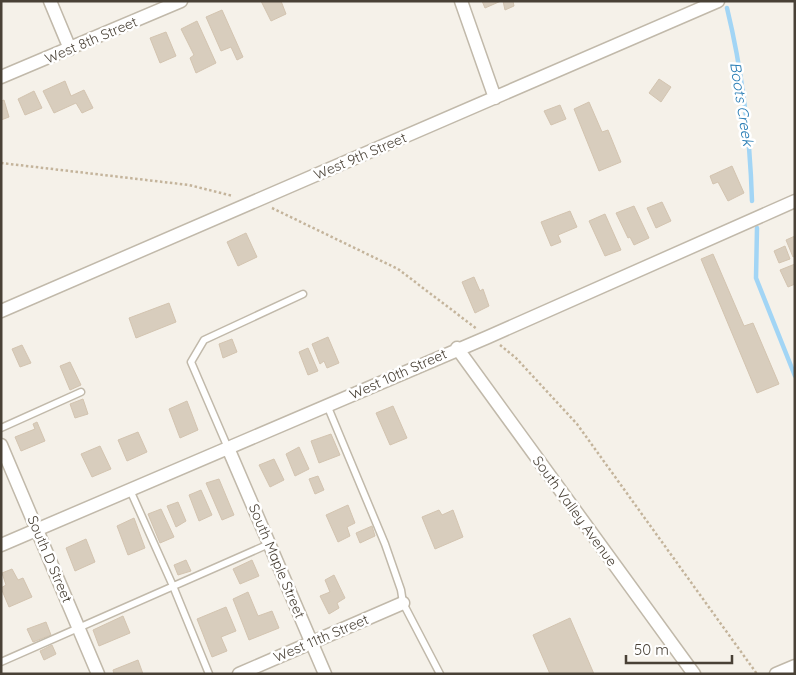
<svg xmlns="http://www.w3.org/2000/svg" width="796" height="675" font-family="Quicksand,sans-serif">
	<rect width="100%" height="100%" fill="#f5f1e9"/>
	<g fill="none" stroke-linecap="round" stroke-linejoin="round">
		<path stroke="#a2d5f5" stroke-width="4.5" d="M727 8C742 70 750 137 752 201
			M757 228 756 278 795 376"/>
	</g>
	<path fill="#d8cdbd" stroke="#d3c4b0" d="M261 1H281L286 14 271 21Z
		M482 1H501L485 8Z
		M503 1H513L514 6 505 10Z
		M222 10 243 57 237 60 231 47 221 51 206 17Z
		M197 21 216 63 196 73 190 58 194 55 181 29Z
		M166 32 176 56 160 63 150 38Z
		M659 79 671 87 661 102 649 93Z
		M65 81 71 96 84 90 93 108 82 113 76 103 54 113 43 91Z
		M34 91 42 108 25 115 18 99Z
		M4 100 9 117 1 120V101Z
		M589 102 602 132 608 130 621 162 599 171 574 109Z
		M560 105 566 119 551 125 544 111Z
		M732 166 744 193 728 201 718 182 713 184 710 176Z
		M662 202 671 221 656 228 647 208Z
		M634 206 649 238 634 245 630 237 628 238 616 213Z
		M570 211 577 227 558 235 561 242 551 246 541 222Z
		M605 214 621 250 605 256 589 221Z
		M246 233 257 257 238 266 227 242Z
		M795 236V256L793 257 786 240Z
		M785 246 790 259 779 263 774 251Z
		M713 254 744 326 753 323 779 384 757 393 701 259Z
		M795 264V284L788 287 780 270Z
		M474 277 480 291 483 289 489 306 475 313 462 282Z
		M169 303 176 322 136 338 129 318Z
		M328 337 339 363 327 368 324 361 320 364 312 344Z
		M232 339 237 352 223 358 219 344Z
		M22 345 31 363 20 367 12 349Z
		M308 348 318 371 308 375 299 352Z
		M70 362 81 385 70 390 60 366Z
		M83 399 88 414 75 418 70 404Z
		M187 401 198 430 180 438 169 409Z
		M393 406 407 438 390 445 376 413Z
		M37 422 45 441 21 451 15 437 35 429 33 424Z
		M138 432 147 452 127 461 118 440Z
		M331 434 340 455 319 463 311 441Z
		M100 446 111 469 92 477 81 454Z
		M299 447 309 469 295 476 286 454Z
		M274 459 284 480 270 487 259 465Z
		M318 476 324 490 315 494 309 479Z
		M219 479 234 515 222 520 206 483Z
		M201 490 212 515 199 521 189 495Z
		M178 502 186 521 176 527 167 506Z
		M348 505 355 523 347 527 350 536 338 542 326 515Z
		M161 509 174 537 160 543 148 514Z
		M439 510 442 515 453 510 463 537 435 549 422 517Z
		M134 518 145 548 128 555 117 526Z
		M372 526 375 536 360 543 356 533Z
		M86 539 95 562 75 571 66 548Z
		M186 560 191 571 178 575 174 565Z
		M252 560 259 576 240 584 233 569Z
		M12 569 18 580 23 578 32 597 9 607 1 588 6 585 2 573Z
		M334 575 345 598 337 603 339 608 329 614 320 596 330 592 325 580Z
		M248 592 258 616 272 611 279 628 249 640 233 599Z
		M226 607 236 631 221 637 227 651 212 657 197 619Z
		M123 616 130 633 99 646 93 630Z
		M570 618 594 674H550L533 635Z
		M46 622 51 635 33 642 27 629Z
		M52 645 56 654 44 660 40 651Z
		M138 660 143 674H114L113 670Z"/>
	<g fill="none" stroke-linecap="round" stroke-linejoin="round">
		<defs>
			<path id="service" d="M327 405 385 544 401 590 403 603 440 674
				M1 428 81 392
				M228 448 191 362 204 340 303 294
				M130 490 173 586 209 674
				M1 662 269 544"/>
			<path id="minor" d="M50 1 70 49
				M461 1 495 98
				M1 77 181 1
				M1 311 718 1
				M457 348 694 674
				M1 445 98 674
				M228 448 325 674
				M1 545 488 337 795 201
				M239 674 403 603
				M776 674 795 666"/>
		</defs>
		<use href="#service" stroke="#c1b9aa" stroke-width="9"/>
		<use href="#minor" stroke="#c1b9aa" stroke-width="15"/>
		<path stroke="#c4b49b" stroke-width="2.5" stroke-dasharray="2.5 2.5" stroke-linecap="butt" d="M1 163 189 185 233 196
			M272 208 398 269 477 329
			M500 345 516 358 577 424 757 674"/>
		<use href="#service" stroke="#fff" stroke-width="6"/>
		<use href="#minor" stroke="#fff" stroke-width="12"/>
	</g>
	<g text-anchor="middle" dominant-baseline="central" stroke-width="5" stroke-linejoin="round" paint-order="stroke">
		<g font-size="14" fill="#494136" stroke="#fff">
			<text transform="translate(91 40) rotate(-23)">West 8th Street</text>
			<text transform="translate(360 156) rotate(-23)">West 9th Street</text>
			<text transform="translate(398 374) rotate(-24)">West 10th Street</text>
			<text transform="translate(575 511) rotate(54)">South Valley Avenue</text>
			<text transform="translate(50 559) rotate(67)">South D Street</text>
			<text transform="translate(277 561) rotate(67)">South Maple Street</text>
			<text transform="translate(321 638) rotate(-23)">West 11th Street</text>
		</g>
		<g font-size="15" font-style="italic" fill="#277cb4" stroke="#fff">
			<text transform="translate(742 104) rotate(81)">Boots Creek</text>
		</g>
	</g>
	<rect width="796" height="675" fill="none" stroke="#494136" stroke-width="5"/>
	<path d="M626 655v8h106v-8" fill="none" stroke="#494136" stroke-width="2.5"/>
	<text x="634" y="655" font-size="15" fill="#494136" stroke="#ffffff" stroke-width="4" paint-order="stroke">50 m</text>
</svg>
